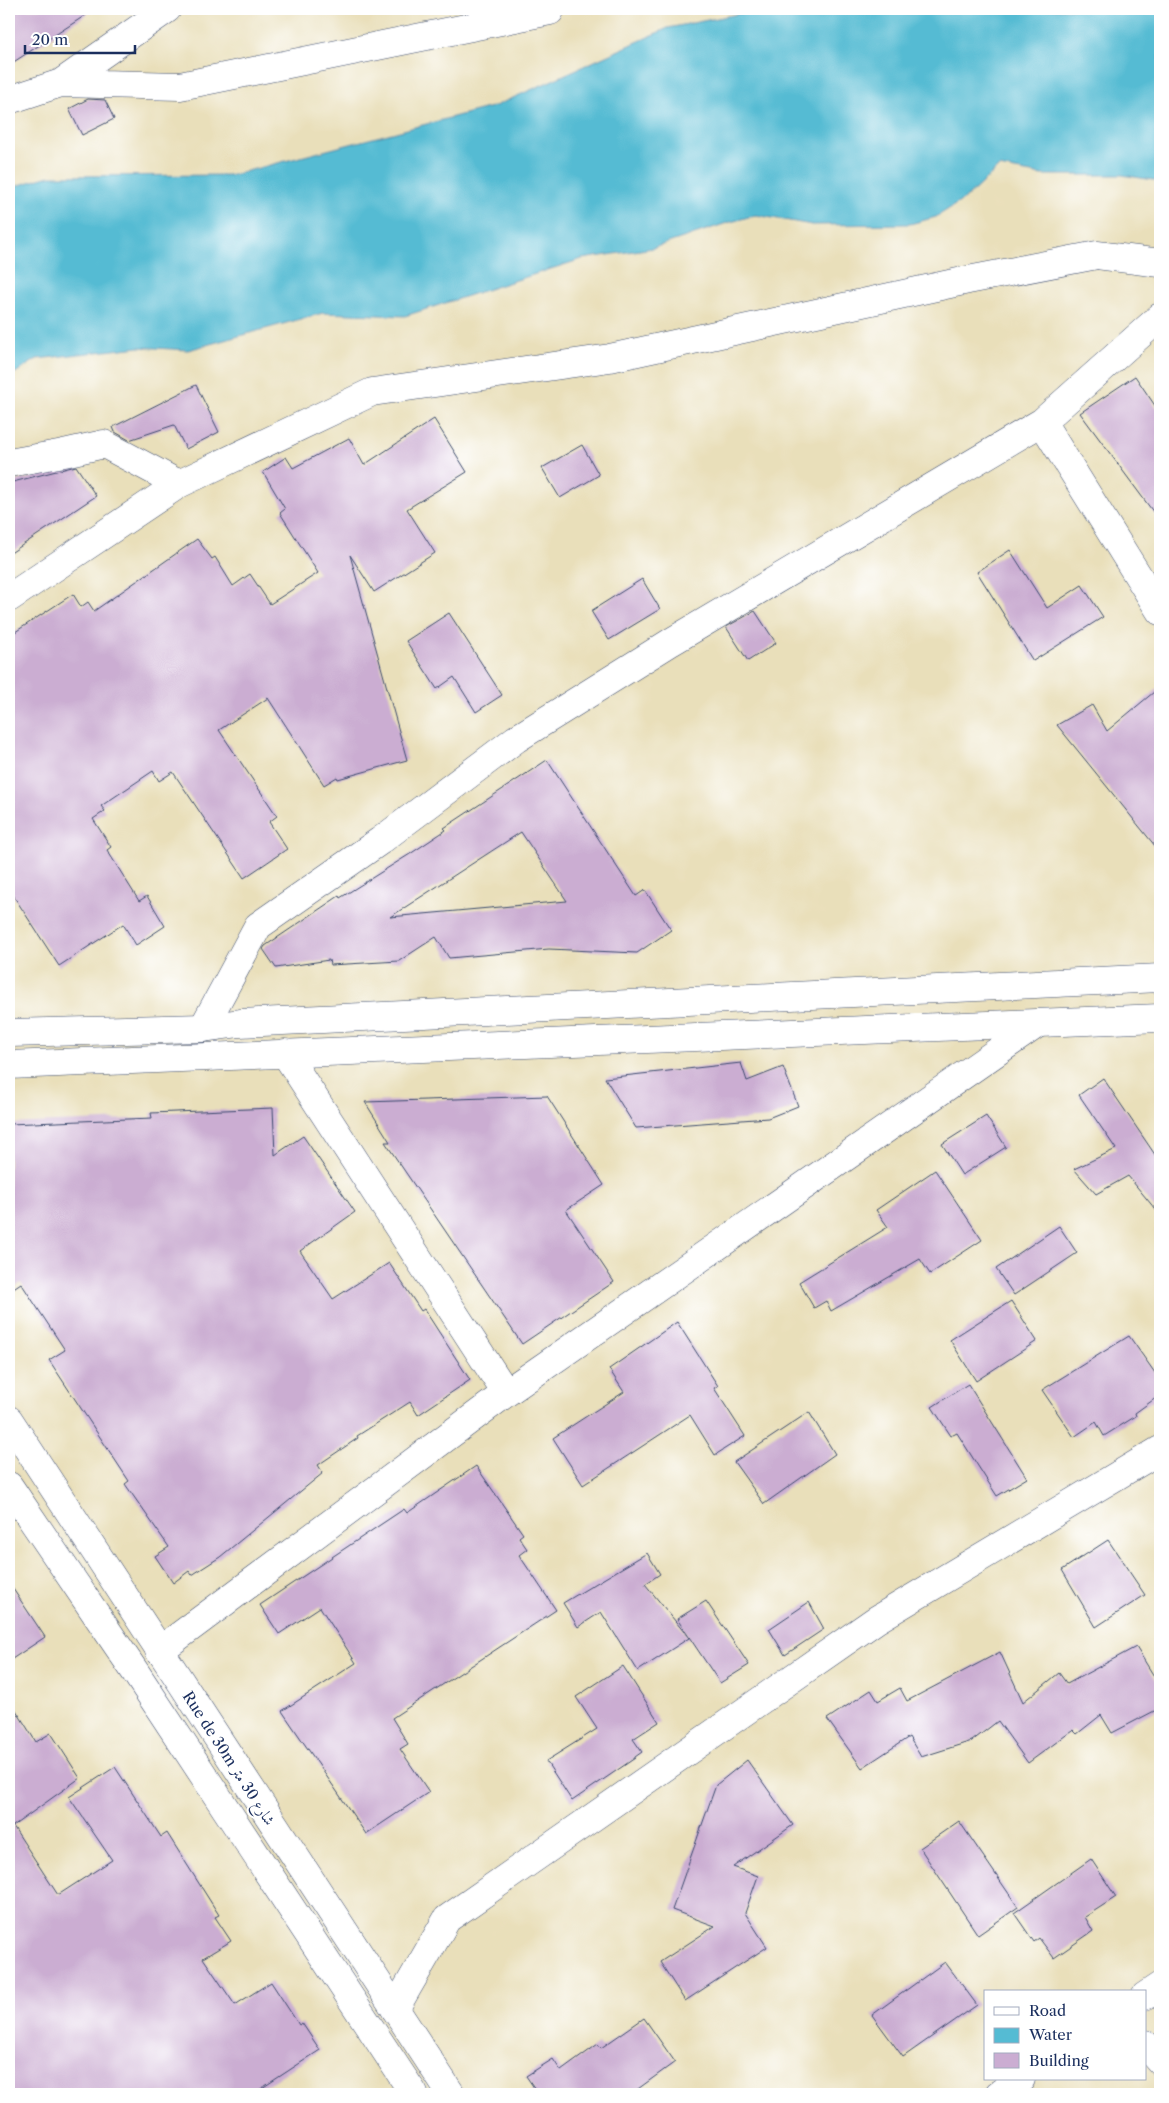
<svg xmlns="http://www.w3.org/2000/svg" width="1169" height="2103" font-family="'Libre Caslon Text',Amiri,serif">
	<rect width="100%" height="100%" fill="#fff"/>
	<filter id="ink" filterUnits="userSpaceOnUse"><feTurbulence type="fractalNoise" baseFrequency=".02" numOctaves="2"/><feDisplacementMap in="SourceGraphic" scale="10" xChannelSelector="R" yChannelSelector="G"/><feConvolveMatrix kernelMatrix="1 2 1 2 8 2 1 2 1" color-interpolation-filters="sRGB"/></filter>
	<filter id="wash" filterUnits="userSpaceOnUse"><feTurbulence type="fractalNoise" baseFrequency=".0096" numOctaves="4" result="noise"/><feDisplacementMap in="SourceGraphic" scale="20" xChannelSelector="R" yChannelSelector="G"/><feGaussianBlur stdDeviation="1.12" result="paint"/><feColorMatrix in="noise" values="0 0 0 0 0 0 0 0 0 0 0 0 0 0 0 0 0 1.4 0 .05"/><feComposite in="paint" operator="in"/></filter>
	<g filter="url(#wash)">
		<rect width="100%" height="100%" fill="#e9dfba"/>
		<path fill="#55bbd3" stroke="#387598" d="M762 9H1142L1160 12V181L1122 175H1042L999 167 966 198 936 217 910 224 812 225 756 215 727 223 653 248 582 259 405 316 323 313 188 350 139 347 37 359 9 377V188L50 176 232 175 495 106 668 28Z"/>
		<g id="blocks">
			<path fill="#cbadd2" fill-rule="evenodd" d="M9 9H95L9 65Z
				M88 99 105 100 114 119 82 135 69 109Z
				M1135 376 1160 413V521L1080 413Z
				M196 385 219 432 186 449 174 425 129 440 115 432 113 427Z
				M434 419 467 472 407 509 435 553 374 592 350 555 407 760 338 779 337 777 324 785 268 698 219 730 277 816 269 822 287 849 244 878 173 772 159 781 153 771 101 806 105 811 93 819 111 847 107 850 139 901 147 896 165 926 136 945 123 924 59 966 9 889V636L73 594 81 607 88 602 94 611 197 539 212 559 215 557 233 586 250 574 270 604 318 573 280 513 285 509 263 472 286 457 293 468 349 438 364 465Z
				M582 445 599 475 560 498 542 468Z
				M76 466 96 496 9 554V483Z
				M1010 550 1047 608 1082 585 1103 617 1033 661 977 572Z
				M642 579 660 609 609 640 591 611Z
				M755 611 776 643 748 661 726 627Z
				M449 613 502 695 476 712 454 677 437 689 406 641Z
				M1160 687V852L1057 725 1092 705 1107 731Z
				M547 760 636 896 645 890 671 930 637 953 549 949 449 958 436 937 399 961 330 965 329 960 276 968 263 949 265 946 339 896 340 898 410 854 446 830 444 828ZM521 832 567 901 390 917Z
				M741 1063 747 1081 783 1067 798 1106 768 1118 636 1128 605 1078Z
				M1103 1078 1160 1162V1215L1128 1176 1096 1194 1074 1169 1116 1149 1079 1095Z
				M547 1096 604 1185 566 1210 614 1282 522 1344 385 1142H390L365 1102Z
				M273 1108 275 1155 303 1136 355 1212 300 1251 333 1299 389 1263 421 1311 424 1309 470 1380 418 1415 410 1402 357 1436 358 1438 318 1465 323 1473 220 1557 192 1575 189 1571 173 1583 155 1556 169 1547 125 1484 129 1481 49 1360 65 1350 21 1283 9 1291V1124L152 1118 151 1113Z
				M986 1116 1006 1147 962 1175 942 1144Z
				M935 1170 982 1240 930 1274 920 1259 831 1311 826 1301 814 1308 799 1282 888 1227 876 1210Z
				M1059 1226 1077 1253 1014 1295 996 1269Z
				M1011 1301 1037 1341 976 1381 950 1340Z
				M677 1322 718 1386 714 1388 745 1436 715 1455 690 1415 583 1485 553 1438 624 1392 609 1369Z
				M1129 1336 1160 1380V1395L1135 1413 1136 1416 1104 1436 1096 1422 1074 1437 1042 1390Z
				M968 1384 1027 1478 997 1496 957 1433 951 1436 932 1407Z
				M809 1412 835 1454 764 1504 734 1462Z
				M476 1466 523 1534 519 1537 527 1549 519 1555 556 1610 392 1718 408 1744 400 1749 429 1792 366 1834 282 1711 356 1663 320 1607 279 1634 260 1605 404 1509 407 1513Z
				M1108 1540 1145 1595 1096 1627 1062 1570Z
				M647 1553 660 1574 645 1584 689 1638 638 1671 601 1612 578 1627 563 1603Z
				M9 1583 45 1637 9 1661Z
				M706 1601 749 1665 720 1683 677 1619Z
				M809 1602 824 1629 785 1655 769 1629Z
				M1136 1647 1160 1686V1708L1112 1733 1101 1715 1077 1734 1073 1730 1028 1763 998 1721 972 1741 921 1757 909 1737 862 1768 827 1719 871 1690 878 1701 900 1688 907 1701 1000 1652 1023 1702 1059 1673 1067 1684Z
				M623 1666 659 1722 633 1739 642 1752 635 1757V1758L572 1801 546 1761 597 1729 576 1697Z
				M9 1699 36 1742 51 1733 80 1778 13 1826 58 1895 112 1860 69 1797 115 1767 161 1837 167 1833 219 1915 215 1917 231 1941 203 1958 235 2005 271 1982 299 2025 302 2023 320 2050 253 2094H9Z
				M747 1760 793 1825 733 1867 758 1876 745 1913 767 1947 685 2001 660 1962 715 1926 672 1910 716 1785Z
				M959 1821 1018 1907 978 1935 920 1848Z
				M1091 1859 1116 1897 1085 1917 1093 1931 1054 1958 1039 1938 1034 1942 1014 1913Z
				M945 1962 977 2005 903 2057 872 2015Z
				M644 2018 675 2062 631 2094H529L535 2089 526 2076 553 2059 561 2071 598 2044 601 2048Z"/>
		</g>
	</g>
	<g filter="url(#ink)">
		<use href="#blocks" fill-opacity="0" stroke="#3a496c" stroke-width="1"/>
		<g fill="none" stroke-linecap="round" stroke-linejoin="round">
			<defs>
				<path id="minor" d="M61 83 180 86 550 11
					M9 100 61 83 167 9
					M1042 422 1160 611
					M9 463 64 453 104 444 179 484 372 392 610 358 968 280 1097 255 1160 263
					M9 598 179 484
					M203 1028 258 926 380 841 516 739 671 642 1042 422 1160 317
					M285 1053 506 1393
					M159 1651 506 1393 1037 1024
					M1145 1996 1160 1986
					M395 2009 447 1919 876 1620 1160 1450
					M1145 2044 1160 2061
					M999 2094 1021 2079"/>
				<path id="tertiary" d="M9 1033 203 1028 240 1023 1160 978
					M9 1065 1160 1018
					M9 1420 451 2094
					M9 1486 138 1676 414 2094"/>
			</defs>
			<use href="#minor" stroke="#3a496c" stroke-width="29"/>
			<use href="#tertiary" stroke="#3a496c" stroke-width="29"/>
			<use href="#minor" stroke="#fff" stroke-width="28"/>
			<use href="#tertiary" stroke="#fff" stroke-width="28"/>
		</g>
	</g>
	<g text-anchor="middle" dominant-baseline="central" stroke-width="4" stroke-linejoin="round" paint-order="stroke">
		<g font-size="15" fill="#1b2f5e" stroke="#fff">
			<text transform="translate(229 1758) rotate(57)">Rue de 30m شارع 30 متر</text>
		</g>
	</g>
	<rect width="1169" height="2103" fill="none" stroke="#fff" stroke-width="30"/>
	<rect x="984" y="1990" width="162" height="90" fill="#ffffff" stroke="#a4acbf"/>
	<rect x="994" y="2007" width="25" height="8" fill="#ffffff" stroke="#a4acbf"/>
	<text x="1029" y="2016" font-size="15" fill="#1b2f5e">Road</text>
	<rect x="994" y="2028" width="25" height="15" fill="#55bbd3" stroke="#a4acbf"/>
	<text x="1029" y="2040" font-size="15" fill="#1b2f5e">Water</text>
	<rect x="994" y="2053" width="25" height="15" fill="#cbadd2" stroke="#a4acbf"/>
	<text x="1029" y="2066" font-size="15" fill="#1b2f5e">Building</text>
	<path d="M25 45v8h110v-8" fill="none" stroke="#1b2f5e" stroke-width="2.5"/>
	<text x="32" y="45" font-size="15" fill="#1b2f5e" stroke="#ffffff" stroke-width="4" paint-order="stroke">20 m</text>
</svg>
